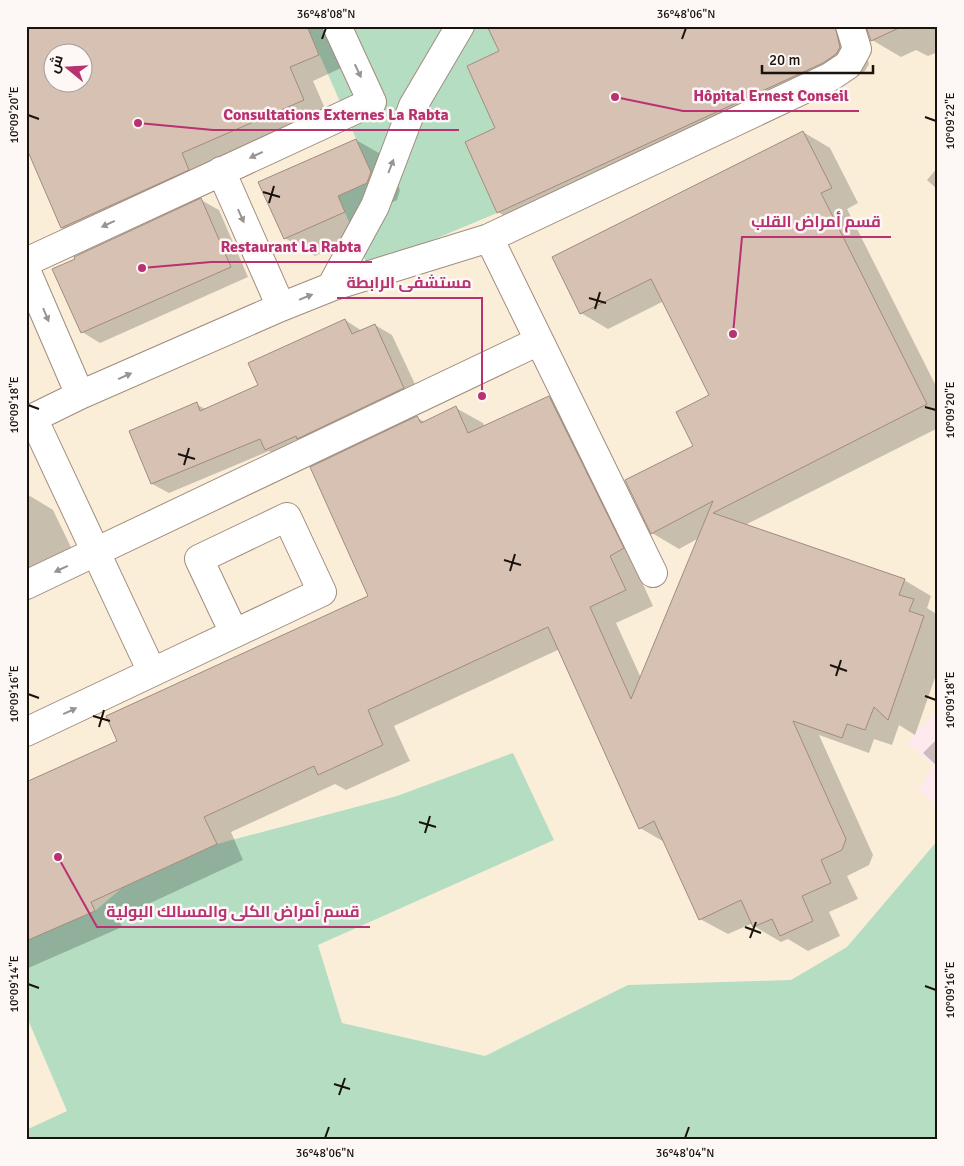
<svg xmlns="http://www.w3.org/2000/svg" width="964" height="1166" font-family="Signika,Cairo,sans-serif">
	<rect width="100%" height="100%" fill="#fdf8f5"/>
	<path fill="#fee9ee" d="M938 709V807L918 789 906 742Z"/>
	<path fill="#faeed9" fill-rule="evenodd" d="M26 26H938V709L907 742 934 766 918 789 938 807V1140H26ZM52 52H82V82H52Z"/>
	<path fill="#b4ddc2" d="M307 26H487L499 51 467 66 495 128 465 142 497 213 368 267 338 196 374 180Z
		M513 753 554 840 318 945 342 1023 485 1056 628 985 791 980 847 947 938 840V1140H26V1130L67 1111 26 1015V941L95 911 122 888 217 844 397 796Z"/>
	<path fill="#0003" fill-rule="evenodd" d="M26 26H323L341 68 313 81 327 113 86 241 62 228 26 144ZM52 52H82V82H52Z
		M488 26H938V52L928 56 916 50 901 57 872 40 869 31 864 40V48L869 64 865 71 852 79 527 229 498 212 497 129 500 52Z
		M803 132 830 148 858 203 847 209 938 390V428L745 525 904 580 931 596 927 608 938 615V669L915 735 899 725 892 745 874 739 869 753 819 735 873 855 869 865 847 876 858 899 829 912 840 936 808 951 788 939 781 942 754 926 753 923 728 934 700 919 666 843 640 828 560 649 394 726 410 761 346 790 335 784 231 832 243 860 118 918 122 927 26 969V798L119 742 370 596 417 418 425 422 456 408 483 423 485 427 549 397 576 413 650 564 637 571 653 606 616 623 641 678 699 538 679 549 652 533 694 446 711 396 664 301 608 329 581 313 553 258Z
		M356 140 386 157 400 190 397 200 367 214 374 229 315 256 285 238Z
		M938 167V190L927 180Z
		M201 200 219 210 248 277 100 343 82 332Z
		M345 320 362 331 375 325 392 335 421 397 283 459 269 451 169 493 152 484 196 404 207 410 260 386Z
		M30 496 53 510 80 566 26 595V498Z
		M938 738V767L923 753Z"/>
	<path fill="#d7c1b3" stroke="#a08c7f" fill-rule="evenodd" d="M26 26H307L319 55 290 67 304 100 182 153 189 170 61 228 26 147ZM52 52H82V82H52Z
		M487 26H835L840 47 836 54 823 63 497 213 465 142 495 128 467 66 499 51Z
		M866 26H903L871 41Z
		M803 131 832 188 821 193 927 404 713 513 905 579 899 595 914 599 909 611 924 616 888 720 874 707 865 730 847 724 842 738 793 721 846 839 842 850 821 860 831 883 802 896 813 921 780 936 772 919 753 927 741 900 699 920 654 821 639 829 548 627 368 710 383 745 318 775 314 766 204 817 217 844 91 902 95 911 26 941V782L117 741 106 716 368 596 310 467 417 416 421 423 456 406 468 433 549 396 624 548 610 556 626 590 590 607 631 699 713 501 651 534 625 480 693 446 676 412 709 395 651 279 580 314 552 257Z
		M356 139 371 172 367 183 338 196 345 212 284 239 258 182Z
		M201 198 231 267 81 333 52 269 75 259 74 257Z
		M345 319 352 334 375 324 404 388 297 439 296 436 265 450 260 439 151 484 129 431 197 402 200 411 258 385 248 363Z"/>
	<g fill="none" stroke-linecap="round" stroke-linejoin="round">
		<defs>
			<path id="minor" d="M221 171 281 307
				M489 238 653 573
				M26 262 372 102 337 26
				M26 270 80 395
				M331 287 489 238 830 77 848 65 857 49 850 26
				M26 585 539 341
				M152 672 33 418 80 395 281 307 331 287 375 206 413 106 460 26
				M26 732C125 685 223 639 322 592L287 517 199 559 234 633"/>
		</defs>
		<use href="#minor" stroke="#a08c7e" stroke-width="30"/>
		<use href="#minor" stroke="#fff" stroke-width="28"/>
	</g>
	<defs><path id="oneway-solid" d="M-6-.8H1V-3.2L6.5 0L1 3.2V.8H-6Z" transform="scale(1.25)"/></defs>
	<g fill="#989492">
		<use href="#oneway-solid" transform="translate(358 71) rotate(65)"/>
		<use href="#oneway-solid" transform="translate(256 155) rotate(155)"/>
		<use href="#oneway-solid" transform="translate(391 166) rotate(-69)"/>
		<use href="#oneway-solid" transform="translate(241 216) rotate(66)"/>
		<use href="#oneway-solid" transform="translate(108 224) rotate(155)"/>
		<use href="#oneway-solid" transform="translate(306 297) rotate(-22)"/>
		<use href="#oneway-solid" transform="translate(46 315) rotate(67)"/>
		<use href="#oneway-solid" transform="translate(125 376) rotate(-24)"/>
		<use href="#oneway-solid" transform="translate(61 569) rotate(155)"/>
		<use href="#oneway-solid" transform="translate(70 711) rotate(-25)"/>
	</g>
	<path fill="none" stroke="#1a120d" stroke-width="2" d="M322 39 326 28M682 39 686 28M28 115 39 119M925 117 936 121M263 192 280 197M269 203 274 186M589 298 606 303M595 309 600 292M28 405 39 409M925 407 936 410M178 454 195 459M184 465 189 448M504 560 521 565M510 571 515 554M830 665 847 671M836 676 841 660M28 694 39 698M925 696 936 700M93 716 110 721M99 727 104 710M419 822 436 827M425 833 430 816M745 927 761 933M750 938 756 922M28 984 39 988M925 986 936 990M334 1084 350 1089M339 1095 345 1078M325 1138 329 1127M685 1138 689 1127"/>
	<path fill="none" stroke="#b83171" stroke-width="2" d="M615 97L683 111H859M138 123L213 130H459M733 334L742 237H891M142 268L211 262H372M482 396L482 298H337M58 857L97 927H370"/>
	<g fill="#b83171" stroke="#fdf8f5" stroke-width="2">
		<circle cx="615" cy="97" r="5"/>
		<circle cx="138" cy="123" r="5"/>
		<circle cx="733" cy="334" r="5"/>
		<circle cx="142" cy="268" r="5"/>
		<circle cx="482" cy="396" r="5"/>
		<circle cx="58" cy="857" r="5"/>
	</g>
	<g font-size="16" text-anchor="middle" font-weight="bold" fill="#b83171" stroke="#fdf8f5" stroke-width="5" stroke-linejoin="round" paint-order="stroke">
		<text x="771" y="101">Hôpital Ernest Conseil</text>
		<text x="336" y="120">Consultations Externes La Rabta</text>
		<text x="816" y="227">قسم أمراض القلب</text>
		<text x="291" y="252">Restaurant La Rabta</text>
		<text x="409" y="288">مستشفى الرابطة</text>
		<text x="233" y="917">قسم أمراض الكلى والمسالك البولية</text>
	</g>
	<rect width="964" height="1166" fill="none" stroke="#fdf8f5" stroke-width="55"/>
	<g transform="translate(68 68) rotate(288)"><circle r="24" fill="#fdf8f5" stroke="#a29c98"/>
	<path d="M0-4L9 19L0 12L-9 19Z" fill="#b83171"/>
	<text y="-8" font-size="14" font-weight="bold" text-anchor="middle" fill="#1a120d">ش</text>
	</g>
	<path d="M762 65v8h111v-8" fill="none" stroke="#1a120d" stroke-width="2.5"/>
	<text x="769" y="65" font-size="15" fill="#1a120d" stroke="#fdf8f5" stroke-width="4" paint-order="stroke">20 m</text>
	<rect x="28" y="28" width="908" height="1110" fill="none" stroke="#1a120d" stroke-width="2"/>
	<g font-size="12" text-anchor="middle" fill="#1a120d">
		<text x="326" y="18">36°48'08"N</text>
		<text x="686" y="18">36°48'06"N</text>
		<text transform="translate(14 115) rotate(-90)" y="4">10°09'20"E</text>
		<text transform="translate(950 121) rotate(-90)" y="4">10°09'22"E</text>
		<text transform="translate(14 405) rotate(-90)" y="4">10°09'18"E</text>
		<text transform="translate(950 410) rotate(-90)" y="4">10°09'20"E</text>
		<text transform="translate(14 694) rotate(-90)" y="4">10°09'16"E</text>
		<text transform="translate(950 700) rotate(-90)" y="4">10°09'18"E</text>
		<text transform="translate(14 984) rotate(-90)" y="4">10°09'14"E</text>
		<text transform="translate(950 990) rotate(-90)" y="4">10°09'16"E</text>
		<text x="325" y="1157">36°48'06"N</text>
		<text x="685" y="1157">36°48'04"N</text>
	</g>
</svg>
